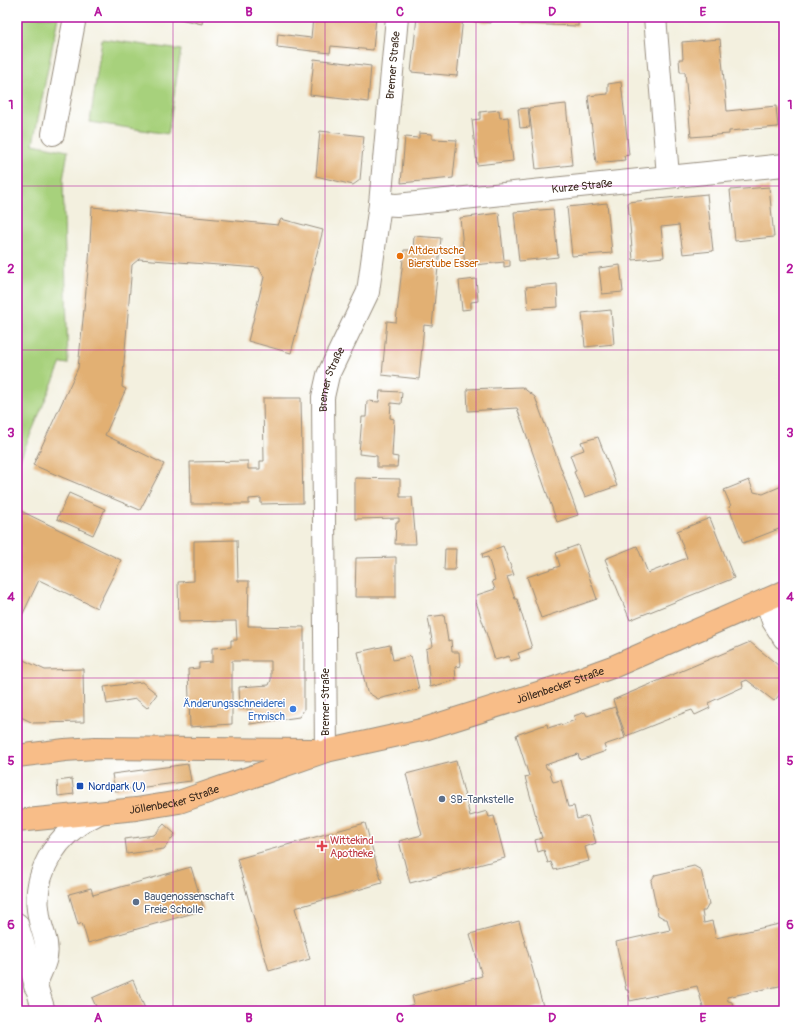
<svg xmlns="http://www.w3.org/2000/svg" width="801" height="1028" font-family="Pangolin,sans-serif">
	<rect width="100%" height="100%" fill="#fff"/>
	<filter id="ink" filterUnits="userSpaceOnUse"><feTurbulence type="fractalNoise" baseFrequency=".025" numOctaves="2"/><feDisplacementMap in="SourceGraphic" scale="8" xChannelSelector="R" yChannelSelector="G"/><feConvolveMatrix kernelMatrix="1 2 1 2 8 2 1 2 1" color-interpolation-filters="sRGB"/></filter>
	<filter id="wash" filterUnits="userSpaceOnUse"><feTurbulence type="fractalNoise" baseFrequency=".012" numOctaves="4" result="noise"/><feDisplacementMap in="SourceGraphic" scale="16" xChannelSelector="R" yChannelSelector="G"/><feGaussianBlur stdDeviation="0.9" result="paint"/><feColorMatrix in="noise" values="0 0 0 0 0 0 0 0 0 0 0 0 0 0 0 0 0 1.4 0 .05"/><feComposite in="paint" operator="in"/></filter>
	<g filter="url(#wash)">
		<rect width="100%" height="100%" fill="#f3f0df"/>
		<path fill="#a7d17c" stroke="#717e4d" d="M17 17H58L33 144 68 151 63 180 68 364 61 363 17 466Z
			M102 39 181 50 168 134 90 122Z"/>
		<g id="blocks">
			<path fill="#e2b073" d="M171 17H203L202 24Z
				M313 17 333 19V17H376L373 50 331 46 330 53 277 47 278 34 311 38Z
				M417 17H463L457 76 411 72Z
				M473 17H492L491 23 473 21Z
				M522 17H578V26L521 24Z
				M711 17H733V20H711Z
				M720 39 727 111 776 106 778 127 729 131V134L691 137 685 72H680L679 59H683L682 42Z
				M314 59 371 66 368 102 310 95Z
				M621 82 629 155 624 156 625 160 596 163 588 96 608 94V84Z
				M566 104 572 165 536 169 529 108Z
				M528 108 530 127 520 128 518 109Z
				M499 110 500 118 508 117 513 161 477 165 472 120 480 119V112Z
				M320 131 364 136 360 180 353 185 316 176Z
				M419 133 432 134V139L457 140 453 178 401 183 405 137 419 138Z
				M769 187 774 237 735 241 730 190Z
				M707 194 713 251 683 254 679 225 671 226 661 227 664 257 633 260 628 202Z
				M607 203 612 253 572 256 567 207Z
				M92 207 278 225 281 219 323 230 291 353 248 341 264 277 259 268 139 259 132 265 122 387 126 389 105 435 164 464 140 510 33 465 78 368 89 261Z
				M553 209 558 257 519 261 514 212Z
				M499 213 504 260H510V266L504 267V262L465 266 460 218Z
				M414 236 441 238 432 326 424 325 419 379 382 375 387 321 396 322 404 250H413Z
				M620 265 623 292 602 294 599 268Z
				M476 279 478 301 471 302V309L462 310 459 281Z
				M557 284 558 307 528 309 526 287Z
				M611 310 614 344 585 347 582 313Z
				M522 387 535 397 578 515 557 522 517 408 468 411 467 389Z
				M380 391 402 392 401 404 391 403 390 418 394 419 392 456 398 457 397 467H377V456L359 454 362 417H366L367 401 379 402Z
				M263 398H301L303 503 261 504V498L249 499V504H191L190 462 248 461V469H260V461H264Z
				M598 437 617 486 585 497 574 472 576 471 570 455 584 450 581 442Z
				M355 478 400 479V497H412L416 544H395L396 522H399V518L355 519Z
				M749 480 754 492 763 494 784 485V527L743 543 729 507 731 506 724 490Z
				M69 493 105 509 93 535 57 519Z
				M17 509 121 560 97 608 39 580 17 626Z
				M710 518 734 578 630 620 605 559 637 546 648 573 687 558 677 531Z
				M237 540 238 581H249L248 626 304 627V710L299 717 250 724 251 709H240L239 687 269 685 271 680V661H232V724L190 727 188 669 199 668V663L212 662V648L231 647V640H237L236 621 179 622 178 582 194 581V541Z
				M578 545 597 599 541 618 527 577 560 566 556 553Z
				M503 546 514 575 507 577 515 599H517L532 648 518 653 520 658 510 661 509 656 495 660 476 602 477 595 495 589 492 581 495 580 488 557 483 558 482 554Z
				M445 549H456L455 570H444Z
				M396 557V597H355L356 558Z
				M444 615 448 641 451 640 452 652H459L460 666 455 667 456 680 430 687 426 649 433 646 428 617Z
				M750 642 784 670V690L774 701 747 680 742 682 743 687 708 703 710 708 695 715 692 710 686 712 626 736 613 700Z
				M390 645 393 660 411 656 419 689 378 699 367 692 358 652Z
				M17 657 45 670 83 669 84 722 33 723 17 715Z
				M142 682 157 694 147 708 136 699 107 704 104 687Z
				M615 707 625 738 604 745 606 751 580 760 578 754 545 765 547 769H549L553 782 561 780 568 807 574 806 577 819 588 816 596 843 585 847 589 861 554 870 551 862 548 863 544 850 538 852 535 840 542 838 525 777 529 776 516 735 547 724 548 728 561 724 562 725 575 720 574 716 585 712 587 716Z
				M456 761 470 816 487 811 489 817 494 816 505 858 410 883 399 841 422 835 406 774Z
				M188 764 191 781 115 791 112 774Z
				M72 779 74 794 58 796 57 781Z
				M365 823 382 883 295 908 310 959 269 971 237 859Z
				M164 824 175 834 164 849 127 854 125 839 154 835Z
				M694 866 701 870 709 904 705 911H702L704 923 712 921 716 938 784 923V985L727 997 728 1001 732 1002 734 1011H700L703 1007 697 986 630 1001 628 990H626L616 942 670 930 667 919H665L658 915 651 881 655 875Z
				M191 867 204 910 88 943 82 923 78 925 69 894 91 888 93 895Z
				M519 921 543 1006 525 1011H392L414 1004 412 996 482 976 470 934Z
				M133 980 146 1011H98L92 998Z"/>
		</g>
	</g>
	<g filter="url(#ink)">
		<use href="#blocks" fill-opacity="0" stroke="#978d7e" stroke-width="1"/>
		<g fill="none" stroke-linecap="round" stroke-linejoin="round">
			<defs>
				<g id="minor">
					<path d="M655 17 668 176"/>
					<path d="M53 134 75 17"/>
					<path id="s1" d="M380 204 397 205 784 165"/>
					<path d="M766 600 773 621 784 638"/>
					<path id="s2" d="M326 751 323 397 328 375 368 292 380 204 397 17"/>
					<path d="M17 924 44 1011"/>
					<path d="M35 986C38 977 44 967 46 957 49 942 41 930 39 916 32 881 50 845 78 825 85 820 92 817 99 813"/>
				</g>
				<g id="major">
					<path d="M17 756 65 750 95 748 313 750"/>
					<path id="s3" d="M17 821 136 809 179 802 326 751 421 730 554 688 615 666 784 592"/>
				</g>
			</defs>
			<use href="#minor" stroke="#978d7e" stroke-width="24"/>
			<use href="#major" stroke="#978d7e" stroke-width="24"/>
			<use href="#minor" stroke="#fff" stroke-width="22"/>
			<use href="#major" stroke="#f8bd88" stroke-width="22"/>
		</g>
	</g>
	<path fill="none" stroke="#b5179e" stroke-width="1" stroke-opacity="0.55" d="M173 17V1011M325 17V1011M476 17V1011M628 17V1011M17 186H784M17 350H784M17 514H784M17 678H784M17 842H784"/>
	<circle fill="#e8710a" stroke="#fff" stroke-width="1.5" cx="400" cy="256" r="4"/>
	<circle fill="#3f7fe0" stroke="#fff" stroke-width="1.5" cx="293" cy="709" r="4"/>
	<rect fill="#1a4fb4" stroke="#fff" stroke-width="1.5" x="76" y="782" width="8" height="8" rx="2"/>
	<g fill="#5c6f8a" stroke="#fff" stroke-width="1.5">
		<circle cx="442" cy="799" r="4"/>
		<circle cx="136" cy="902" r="4"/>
	</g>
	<path fill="#e0444e" stroke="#fff" stroke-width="1.5" d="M320 840h4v4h4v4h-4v4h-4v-4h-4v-4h4z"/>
	<g text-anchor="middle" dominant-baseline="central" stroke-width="3" stroke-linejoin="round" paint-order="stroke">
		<g font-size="11" fill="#3b2a1e" stroke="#fff">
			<text stroke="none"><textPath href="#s2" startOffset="697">Bremer Straße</textPath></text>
			<text stroke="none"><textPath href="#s1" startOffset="203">Kurze Straße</textPath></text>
			<text stroke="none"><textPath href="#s2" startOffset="373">Bremer Straße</textPath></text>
			<text stroke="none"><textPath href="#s3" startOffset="562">Jöllenbecker Straße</textPath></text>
			<text transform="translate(325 702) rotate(-90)">Bremer Straße</text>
			<text stroke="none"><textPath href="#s3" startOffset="159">Jöllenbecker Straße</textPath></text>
		</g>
		<g font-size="11" fill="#c56008" stroke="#fff" text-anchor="start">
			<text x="408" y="250">Altdeutsche<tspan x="408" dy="13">Bierstube Esser</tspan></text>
		</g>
		<g font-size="11" fill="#366cbe" stroke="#fff" text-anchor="end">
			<text x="285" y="703">Änderungsschneiderei<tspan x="285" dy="13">Ermisch</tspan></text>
		</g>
		<g font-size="11" fill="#164399" stroke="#fff" text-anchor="start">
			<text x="88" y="786">Nordpark (U)</text>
		</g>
		<g font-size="11" fill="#4e5e75" stroke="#fff" text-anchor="start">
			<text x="450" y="799">SB-Tankstelle</text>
			<text x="144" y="896">Baugenossenschaft<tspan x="144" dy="13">Freie Scholle</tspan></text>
		</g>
		<g font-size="11" fill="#be3a42" stroke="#fff" text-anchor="start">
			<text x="330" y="840">Wittekind<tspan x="330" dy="13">Apotheke</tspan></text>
		</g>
	</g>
	<rect width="801" height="1028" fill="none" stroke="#fff" stroke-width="44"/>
	<rect x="22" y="22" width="757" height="984" fill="none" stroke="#b5179e" stroke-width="1.5"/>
	<g font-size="13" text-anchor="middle" font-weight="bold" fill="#b5179e">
		<text x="98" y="16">A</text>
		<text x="249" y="16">B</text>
		<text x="400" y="16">C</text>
		<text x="552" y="16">D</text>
		<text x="703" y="16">E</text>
		<text x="11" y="109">1</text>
		<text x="790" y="109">1</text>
		<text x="11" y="273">2</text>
		<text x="790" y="273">2</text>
		<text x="11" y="437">3</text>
		<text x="790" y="437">3</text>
		<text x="11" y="601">4</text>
		<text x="790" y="601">4</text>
		<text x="11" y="765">5</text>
		<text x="790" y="765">5</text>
		<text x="11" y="929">6</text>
		<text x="790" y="929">6</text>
		<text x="98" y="1022">A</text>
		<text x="249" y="1022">B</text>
		<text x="400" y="1022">C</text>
		<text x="552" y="1022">D</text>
		<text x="703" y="1022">E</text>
	</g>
</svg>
